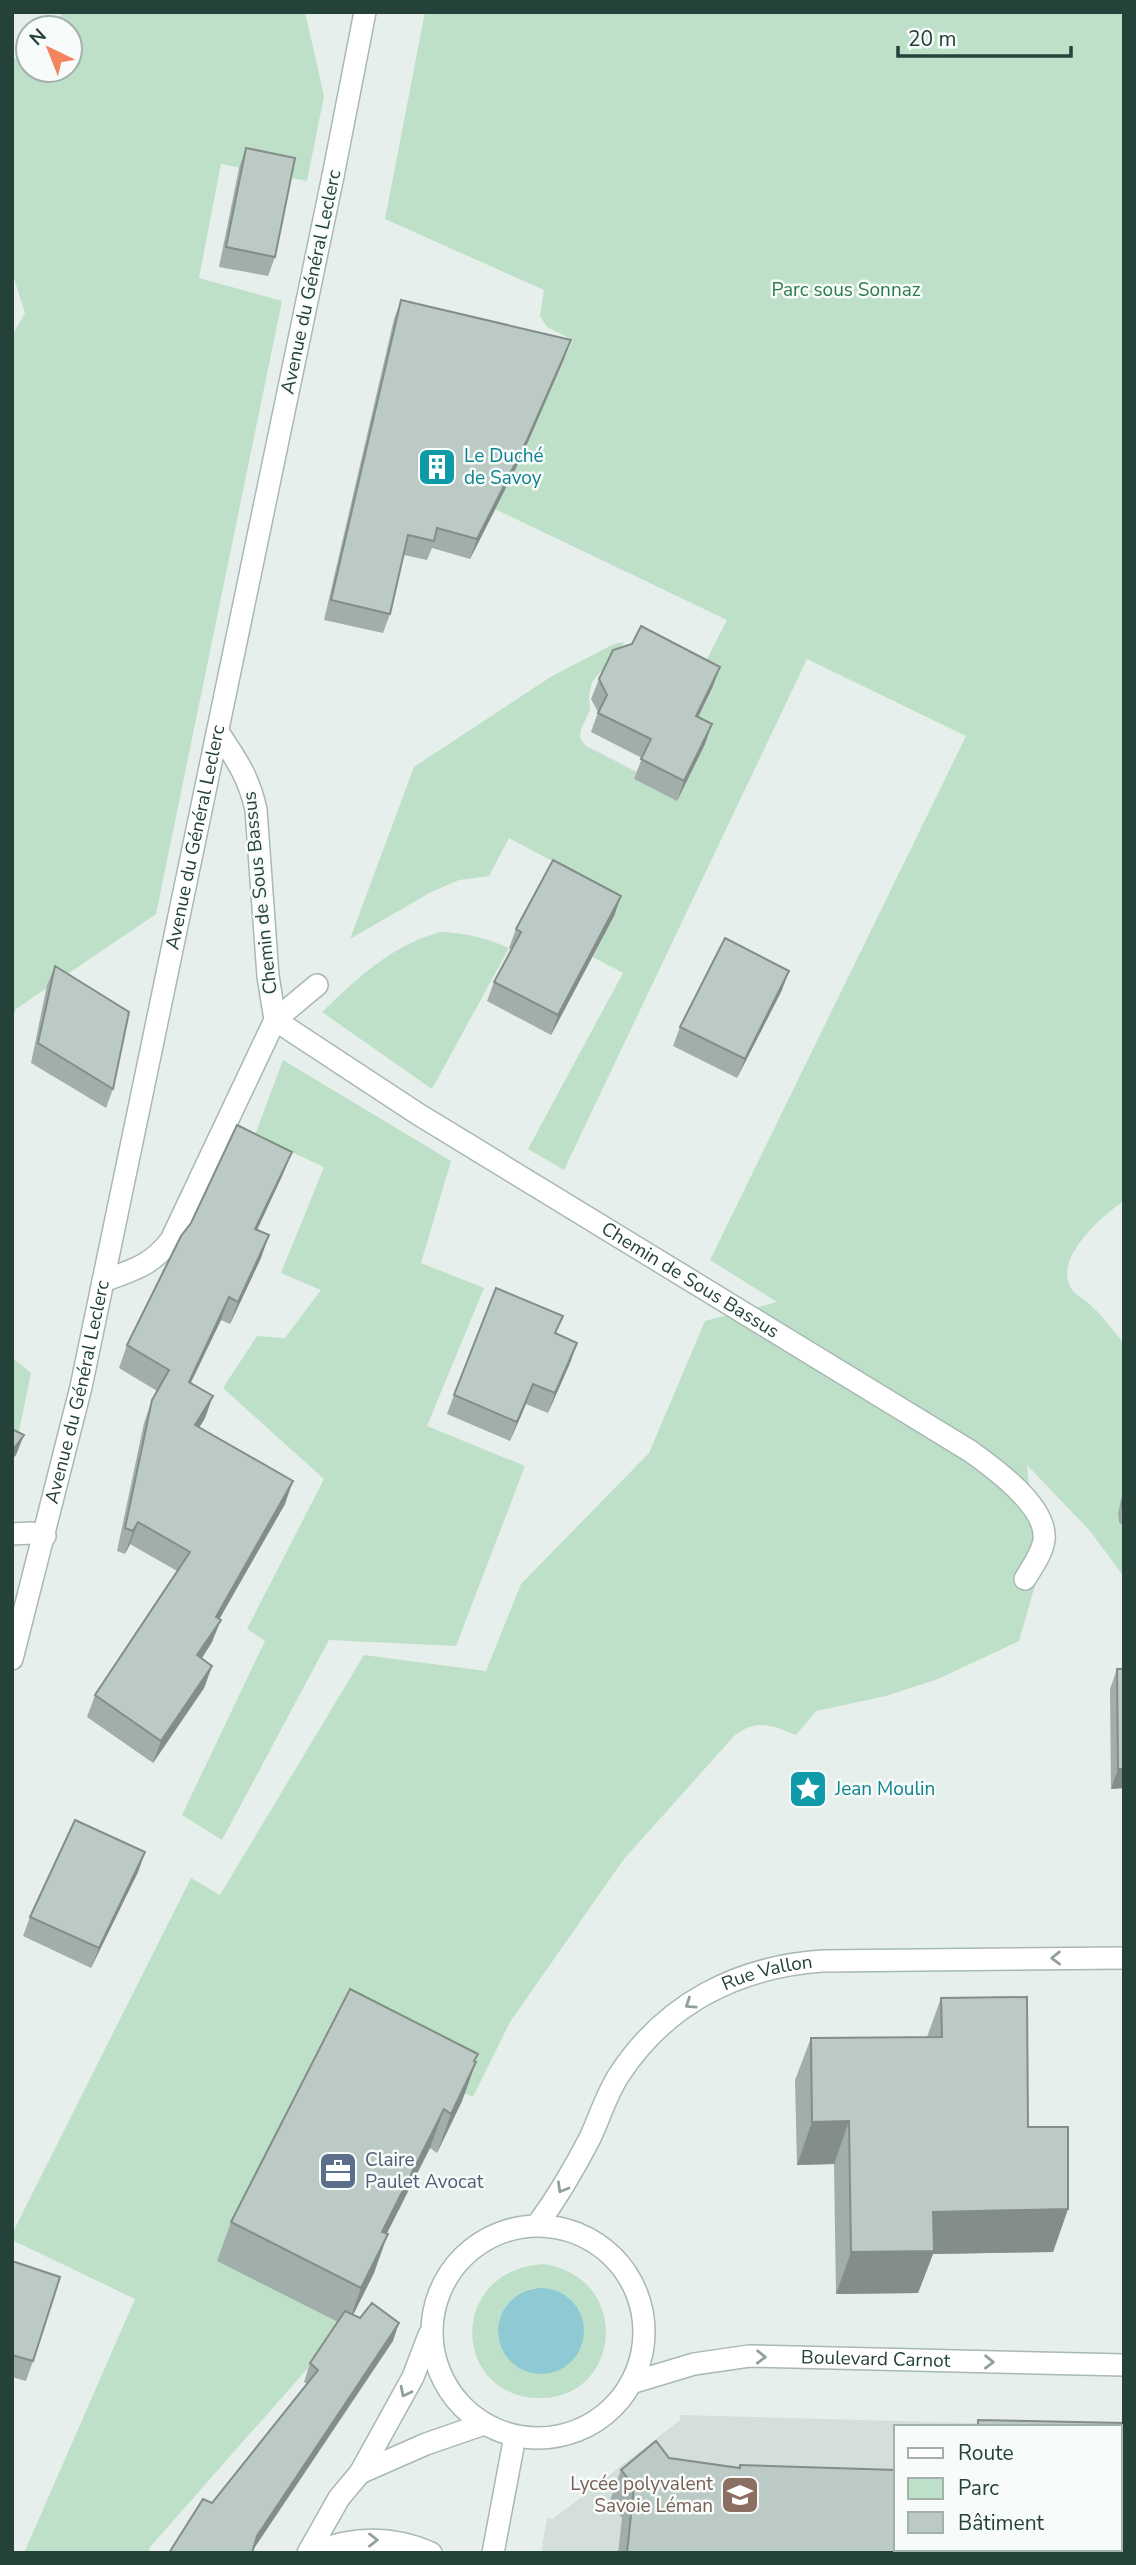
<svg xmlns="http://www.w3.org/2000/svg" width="1136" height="2565" font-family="'Nunito Sans',sans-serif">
	<rect width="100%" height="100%" fill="#e6efeb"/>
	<path fill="#d4dfda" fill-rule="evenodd" d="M680 2415 1124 2427V2553H541L547 2518 553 2519 680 2420ZM896 2427H1120V2549H896Z"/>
	<path fill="#bfe0c8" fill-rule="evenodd" d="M62 12H305L324 96 307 181 221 164 199 278 282 301 156 914 16 1009 12 1019V336L25 313 12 272V57L28 65V70H70V28H55Z
		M425 12H1124V1201C1102 1215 1053 1259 1071 1288 1075 1295 1081 1297 1087 1302 1101 1313 1112 1330 1124 1343V1577L1090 1531 1027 1465 1038 1575 1019 1641 938 1679 886 1696 816 1711 796 1735C772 1725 756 1718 734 1736L624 1859 510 2022 473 2097 336 2028 345 2326 150 2547 148 2553H24L135 2299 12 2240V2234L191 1878 220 1895 364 1655 486 1671 521 1584 649 1453 705 1321 777 1302 710 1260 966 736 807 659 564 1170 528 1149 623 973 593 957 613 916 554 862 509 838 489 876 459 880 431 892 350 939 414 767 552 676 614 644 624 642 614 663 601 671 592 682 589 696 590 710 581 729 580 738 586 746 637 772 634 779 677 800 697 678 727 620 495 509 573 340 547 327 540 316 544 290 385 219Z
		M441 932C466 933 486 938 509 948L432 1089 322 1012C358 978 391 945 441 932Z
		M283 1060 451 1161 421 1263 484 1288 427 1426 525 1466 456 1646 329 1640 222 1840 182 1815 265 1641 247 1629 324 1479 223 1388 257 1336 285 1338 321 1290 281 1273 324 1167 255 1135Z
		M12 1357 31 1373 18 1436 12 1433Z
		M544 2264C635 2279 620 2402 537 2398 452 2395 447 2270 544 2264ZM537 2287 498 2338C497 2310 510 2293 537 2287Z"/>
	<path fill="#8ec9d4" d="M498 2331a43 43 0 1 1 86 0a43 43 0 1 1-86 0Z"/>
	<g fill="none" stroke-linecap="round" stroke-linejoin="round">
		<defs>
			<path id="service" d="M275 1020 317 985"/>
			<g id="minor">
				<path d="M333 176 365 12"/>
				<path id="s1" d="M275 1020 418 1114 970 1451C994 1468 1048 1507 1044 1540 1042 1554 1032 1567 1025 1579"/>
				<path d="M103 1281C133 1270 151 1266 171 1240L275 1020 268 976 256 810C249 777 236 759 218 732"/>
				<path d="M12 1534 31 1533 45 1536"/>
			</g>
			<g id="tertiary">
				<path id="s2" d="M12 1659 81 1387 333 176"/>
				<path id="s3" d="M537 2225C557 2198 574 2169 590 2138 600 2117 606 2095 619 2075 666 2003 738 1967 822 1961L1124 1958"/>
				<circle cx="538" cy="2332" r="106"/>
				<path id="s4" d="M631 2383 694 2364 749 2356 1124 2365"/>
				<path d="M360 2473 426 2444 484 2424"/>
				<path d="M308 2553 339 2498 360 2473 413 2377 429 2335"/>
				<path d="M314 2553C352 2536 393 2536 431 2553"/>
				<path d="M493 2553 515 2436"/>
			</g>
		</defs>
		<use href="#service" stroke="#a8b8b2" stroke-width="24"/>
		<use href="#minor" stroke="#a8b8b2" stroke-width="24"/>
		<use href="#tertiary" stroke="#a8b8b2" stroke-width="24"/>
		<use href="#service" stroke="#fff" stroke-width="21"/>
		<use href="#minor" stroke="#fff" stroke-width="21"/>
		<use href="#tertiary" stroke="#fff" stroke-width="21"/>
	</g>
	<path fill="#a1aea9" d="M246 148 275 257 268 276 219 267 239 168Z
		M401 300 564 359 521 458 470 559 432 548 427 560 404 555 390 614 383 633 324 620 394 319Z
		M599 679 713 686 698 717 705 744 677 801 634 779 642 758 591 732 598 712 591 699Z
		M621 896 614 916 551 1035 487 1001 494 982 511 950 509 948 516 929Z
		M55 966 113 1089 106 1108 31 1063 47 985Z
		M782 990 737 1078 673 1046 680 1027Z
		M283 1174 257 1230 261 1258 230 1324 221 1320 191 1383 205 1418 199 1427 285 1504 219 1619 212 1642 202 1658 212 1666 204 1688 153 1763 87 1717 95 1695 177 1571 130 1544 125 1554 117 1551 144 1423 152 1400 157 1391 119 1368 127 1345Z
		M556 1334 577 1343 570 1363 548 1413 526 1404 510 1441 447 1414 454 1395Z
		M1124 1485V1528L1119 1522 1118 1514Z
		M1117 1669H1124V1788L1111 1789 1110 1689Z
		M145 1852 138 1872 91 1968 23 1936 30 1917Z
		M941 1998 1028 2127 1068 2209 1053 2252 933 2254 918 2293 836 2294 834 2164 797 2165 795 2080 811 2038 927 2037Z
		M475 2061 476 2062 462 2101 437 2153 430 2148 386 2233 374 2273 353 2315 393 2341 212 2503 307 2384 304 2382 310 2363 338 2322 217 2261 231 2222Z
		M12 2261 33 2361 26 2381 12 2377Z
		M978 2420 1124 2423V2553H618L622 2518 609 2503 621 2470 656 2441 669 2458 739 2468 740 2465 896 2470V2549H1120V2427H976Z"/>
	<path fill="#838d89" d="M571 340 564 359 521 458 470 559 477 539Z
		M720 667 713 686 689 736 696 716Z
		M712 724 705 744 677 801 684 781Z
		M621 896 614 916 551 1035 558 1015Z
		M789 971 782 990 737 1078 745 1059Z
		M292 1152 283 1174 247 1251 255 1229Z
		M269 1235 261 1258 230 1324 238 1302Z
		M229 1297 221 1320 180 1404 189 1382Z
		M577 1343 570 1363 548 1413 555 1393Z
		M533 1384 526 1404 510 1441 517 1422Z
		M213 1396 205 1418 187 1448 195 1425Z
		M24 1435 16 1455 12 1460V1451Z
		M293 1481 285 1504 208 1639 216 1617Z
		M138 1522 130 1544 125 1554 133 1531Z
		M221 1620 212 1642 189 1678 197 1655Z
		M212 1666 204 1688 153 1763 161 1741Z
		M1118 1769H1124V1788L1111 1789Z
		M145 1852 138 1872 91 1968 99 1948Z
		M478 2054 470 2074 476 2062 462 2101 437 2153 451 2114Z
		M444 2109 430 2148 368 2271 382 2232Z
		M849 2121 834 2164 797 2165 812 2122Z
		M1068 2209 1053 2252 933 2254 918 2293 836 2294 851 2252 933 2212Z
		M388 2234 374 2273 347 2327 361 2288Z
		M399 2323 393 2341 251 2553 257 2536Z"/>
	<path fill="#bbcac4" stroke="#838d89" stroke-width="2" d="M246 148 295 158 275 257 226 247Z
		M401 300 571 340 528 438 477 539 437 528 434 541 408 535 390 614 331 600Z
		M641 626 720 667 696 716 712 724 684 781 641 759 651 739 598 713 607 695 599 679 613 650 632 644Z
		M553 860 621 896 558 1015 494 982 521 932 516 929Z
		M725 938 789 971 745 1059 680 1027Z
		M55 966 129 1012 113 1089 38 1043Z
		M237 1125 292 1152 255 1229 269 1235 238 1302 229 1297 189 1382 213 1396 195 1425 293 1481 216 1617 221 1620 197 1655 212 1666 161 1741 95 1695 190 1552 138 1522 133 1531 125 1528 152 1400 169 1370 127 1345 181 1236 191 1223Z
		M496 1288 563 1316 555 1333 577 1343 555 1393 533 1384 517 1422 454 1395Z
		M12 1429 24 1435 12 1451Z
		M1124 1494V1513L1122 1504Z
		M1117 1669H1124V1769H1118Z
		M75 1820 145 1852 99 1948 30 1917Z
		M350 1989 478 2054 474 2061 476 2062 451 2114 444 2109 382 2232 388 2234 361 2288 231 2222Z
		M1027 1997 1028 2127H1068V2209L933 2212 934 2251 851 2252 849 2121 812 2122 811 2038 942 2037 941 1998Z
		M12 2261 60 2277 33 2361 12 2355Z
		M372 2303 399 2323 257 2536 252 2553H169L203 2499 212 2503 318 2370 310 2363 345 2311 360 2318Z
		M978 2420 1124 2423V2553H627L634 2486 621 2470 656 2441 669 2458 740 2468V2465L896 2470V2549H1120V2427H978Z"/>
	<defs><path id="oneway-chevron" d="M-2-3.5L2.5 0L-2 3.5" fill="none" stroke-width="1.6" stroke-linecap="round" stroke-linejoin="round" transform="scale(1.75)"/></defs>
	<g stroke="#92a09c">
		<use href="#oneway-chevron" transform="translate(1056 1958) rotate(179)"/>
		<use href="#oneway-chevron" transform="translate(690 2004) rotate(146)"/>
		<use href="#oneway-chevron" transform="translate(562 2188) rotate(120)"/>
		<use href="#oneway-chevron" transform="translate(761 2357) rotate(1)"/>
		<use href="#oneway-chevron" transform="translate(989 2362) rotate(1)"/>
		<use href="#oneway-chevron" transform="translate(405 2392) rotate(117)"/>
		<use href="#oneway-chevron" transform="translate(373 2540)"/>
	</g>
	<defs>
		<symbol id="building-square" viewBox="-11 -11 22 22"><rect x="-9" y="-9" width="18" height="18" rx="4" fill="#0f9aa8" stroke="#f7fbf9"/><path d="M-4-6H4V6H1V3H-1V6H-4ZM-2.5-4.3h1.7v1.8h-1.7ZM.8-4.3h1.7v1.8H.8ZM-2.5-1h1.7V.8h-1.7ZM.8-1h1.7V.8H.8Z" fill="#fff"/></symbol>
		<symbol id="sight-square" viewBox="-11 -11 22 22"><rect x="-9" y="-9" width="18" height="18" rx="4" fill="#0f9aa8" stroke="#f7fbf9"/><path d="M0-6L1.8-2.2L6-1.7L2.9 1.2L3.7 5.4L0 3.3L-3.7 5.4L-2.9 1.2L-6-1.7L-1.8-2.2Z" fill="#fff"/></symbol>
		<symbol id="office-square" viewBox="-11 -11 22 22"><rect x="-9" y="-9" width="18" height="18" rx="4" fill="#5c6f8a" stroke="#f7fbf9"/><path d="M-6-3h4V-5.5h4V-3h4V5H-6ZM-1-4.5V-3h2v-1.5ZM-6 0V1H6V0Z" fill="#fff"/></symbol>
		<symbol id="school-square" viewBox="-11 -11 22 22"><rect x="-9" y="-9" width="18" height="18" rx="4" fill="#8d6e63" stroke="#f7fbf9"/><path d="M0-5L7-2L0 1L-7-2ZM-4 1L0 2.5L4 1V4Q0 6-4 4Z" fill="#fff"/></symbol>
	</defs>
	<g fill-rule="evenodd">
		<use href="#building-square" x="415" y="445" width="44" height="44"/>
		<use href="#sight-square" x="786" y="1767" width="44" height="44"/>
		<use href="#office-square" x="316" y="2149" width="44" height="44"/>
		<use href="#school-square" x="718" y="2473" width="44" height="44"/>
	</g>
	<g text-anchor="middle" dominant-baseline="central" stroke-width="5" stroke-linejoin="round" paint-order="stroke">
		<g font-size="19" fill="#24423a" stroke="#f7fbf9">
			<text transform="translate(311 282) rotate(-78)">Avenue du Général Leclerc</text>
			<text stroke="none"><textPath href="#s2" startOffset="842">Avenue du Général Leclerc</textPath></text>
			<text transform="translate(260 893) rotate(-96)">Chemin de Sous Bassus</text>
			<text stroke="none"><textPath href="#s1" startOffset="490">Chemin de Sous Bassus</textPath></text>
			<text stroke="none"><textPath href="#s2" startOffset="275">Avenue du Général Leclerc</textPath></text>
			<text stroke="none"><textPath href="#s3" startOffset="357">Rue Vallon</textPath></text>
			<text stroke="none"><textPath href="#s4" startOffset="248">Boulevard Carnot</textPath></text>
		</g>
		<g font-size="19" fill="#2d7a4b" stroke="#f7fbf9">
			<text x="846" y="290">Parc sous Sonnaz</text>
		</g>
		<g font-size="19" fill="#0d838f" stroke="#f7fbf9" text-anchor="start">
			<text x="464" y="456">Le Duché<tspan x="464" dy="22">de Savoy</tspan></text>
			<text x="835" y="1789">Jean Moulin</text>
		</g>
		<g font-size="19" fill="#4e5e75" stroke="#f7fbf9" text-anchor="start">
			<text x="365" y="2160">Claire<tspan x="365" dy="22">Paulet Avocat</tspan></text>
		</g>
		<g font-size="19" fill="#785e54" stroke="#f7fbf9" text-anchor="end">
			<text x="713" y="2484">Lycée polyvalent<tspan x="713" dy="22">Savoie Léman</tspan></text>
		</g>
	</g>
	<rect width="1136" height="2565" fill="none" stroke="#24423a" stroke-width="28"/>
	<rect x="894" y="2425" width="228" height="126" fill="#f7fbf9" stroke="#a3b1ad" stroke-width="2"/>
	<rect x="908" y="2448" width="35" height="10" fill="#ffffff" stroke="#a3b1ad" stroke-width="2"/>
	<text x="958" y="2460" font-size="21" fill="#24423a">Route</text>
	<rect x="908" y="2478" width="35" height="21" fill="#bfe0c8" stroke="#a3b1ad" stroke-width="2"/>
	<text x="958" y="2495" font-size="21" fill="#24423a">Parc</text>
	<rect x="908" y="2512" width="35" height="21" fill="#bbcac4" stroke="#a3b1ad" stroke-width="2"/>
	<text x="958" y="2530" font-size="21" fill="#24423a">Bâtiment</text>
	<g transform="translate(49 49) rotate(317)"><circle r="33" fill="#f7fbf9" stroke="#a3b1ad" stroke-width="2"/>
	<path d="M0-5L12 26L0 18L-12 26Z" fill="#f4845f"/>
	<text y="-10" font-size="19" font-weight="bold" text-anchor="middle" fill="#24423a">N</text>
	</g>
	<path d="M898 46v10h173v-10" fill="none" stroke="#24423a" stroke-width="3.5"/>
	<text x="908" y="46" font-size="21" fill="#24423a" stroke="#f7fbf9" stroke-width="5" paint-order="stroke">20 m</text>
</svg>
